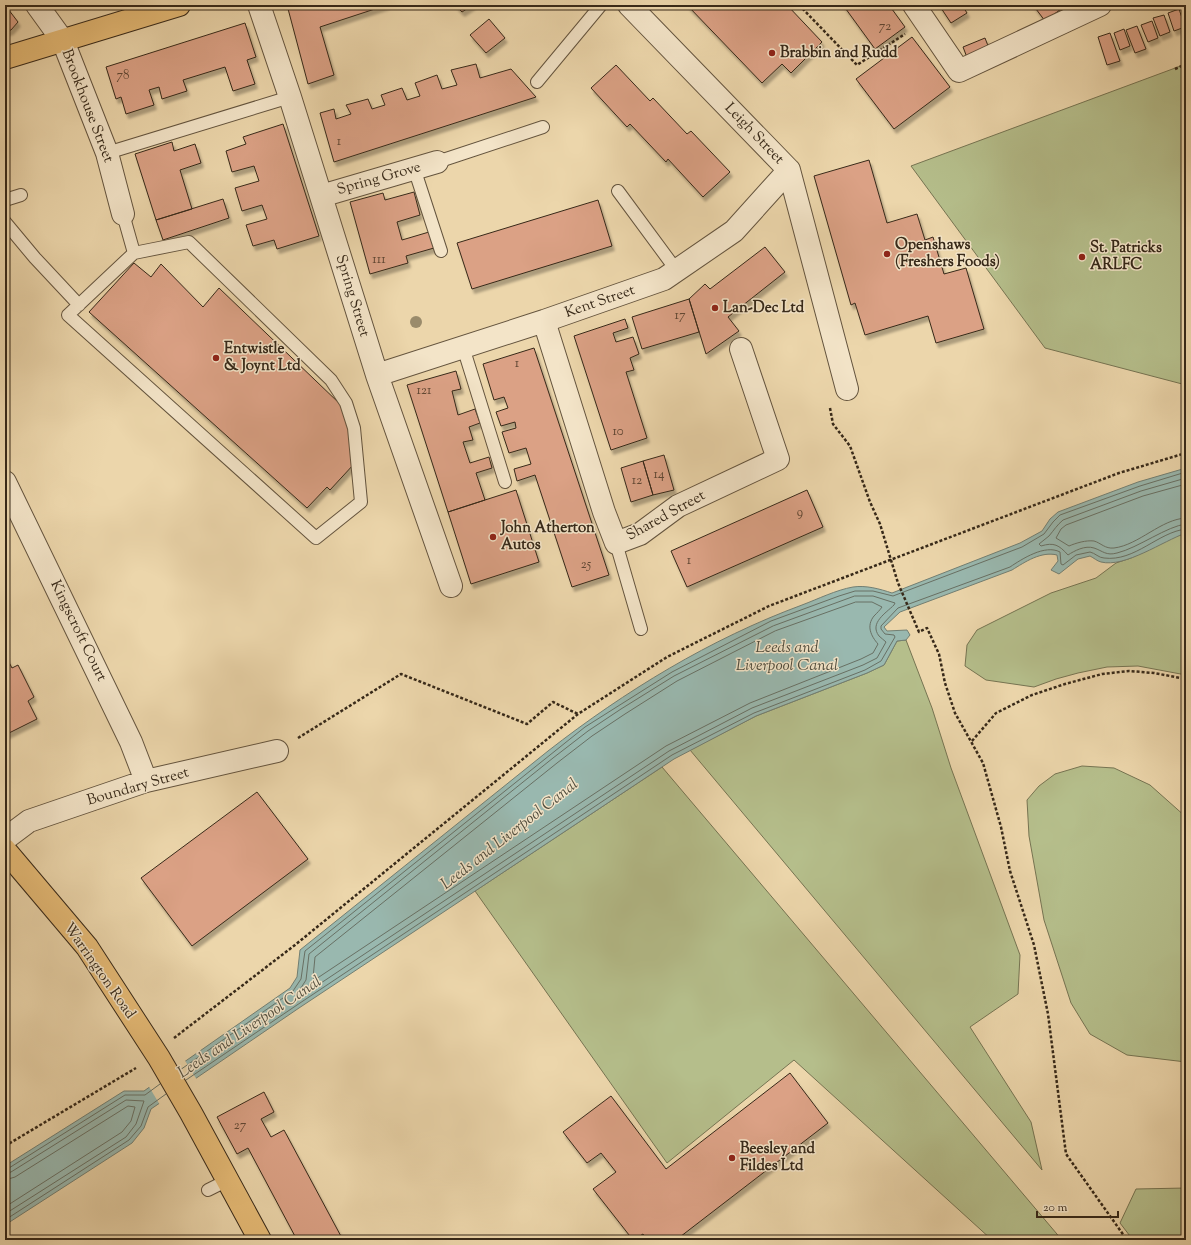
<svg xmlns="http://www.w3.org/2000/svg" width="1191" height="1245" font-family="'Sorts Mill Goudy',serif">
	<defs>
		<filter id="shadow"><feDropShadow dx="2.5" dy="4.5" stdDeviation="1" flood-color="#0004"/></filter>
	</defs>
	<rect width="100%" height="100%" fill="#ecd6ab"/>
	<filter id="stains"><feTurbulence type="fractalNoise" baseFrequency=".005" numOctaves="4"/><feColorMatrix values="0 0 0 0 .2 0 0 0 0 .09 0 0 0 0 .02 0 0 0 .5 -.17"/></filter>
	<radialGradient id="worn" r=".72"><stop offset=".6" stop-color="#630" stop-opacity="0"/><stop offset="1" stop-color="#630" stop-opacity=".3"/></radialGradient>
	<path fill="#b5be8b" stroke="#767452" d="M1186 64V385L1045 348 911 166Z
		M1186 533V675L1138 666 1107 667 1078 673 1056 679 1034 687 986 680 965 666 967 645 977 630 1051 593 1096 578 1116 563 1131 558 1174 537Z
		M906 640 932 708 951 768 1020 955 1018 994 970 1027 1031 1122 1042 1170 690 750 756 716 867 673 884 665 897 641Z
		M1082 766 1114 768 1150 785 1186 817V1062L1127 1055 1090 1034 1071 1003 1044 920 1029 836 1027 800 1039 786 1055 774Z
		M662 767 1062 1240H992L794 1060 667 1163 475 891Z
		M1186 1188V1240H1133L1120 1223 1136 1189Z"/>
	<path fill="#99b8af" stroke="#727f73" d="M1186 468V533C1163 541 1125 568 1101 562 1097 561 1094 558 1090 556L1078 559 1059 574 1051 570 1058 561 1057 555C1041 551 1025 562 1012 570L900 612 884 627 887 631 907 630 910 635 906 640 897 641 884 665 867 673 756 716 674 759 299 1008 151 1109 144 1128 132 1143 5 1225V1166L124 1091H144L187 1060 290 988 297 977 300 950 548 751C625 691 710 639 802 605 818 599 836 590 853 587 866 585 880 589 892 593L1020 543 1042 531 1050 519 1058 512 1138 482Z"/>
	<path fill="#ecd6ab" d="M184 1059 197 1080 160 1105 148 1085Z"/>
	<g fill="none" stroke-linecap="round" stroke-linejoin="round">
		<path stroke="#687064" stroke-width="1" d="M1186 478 1141 491 1063 520C1057 525 1054 530 1049 536 1046 539 1042 541 1039 544L1041 546C1054 542 1059 545 1068 555 1074 551 1085 545 1094 548 1103 551 1106 556 1117 553 1138 548 1167 526 1186 524
			M1186 484 1143 496 1066 525 1061 529 1056 538 1069 546C1076 543 1086 540 1094 541 1101 543 1105 549 1114 548 1139 545 1161 519 1186 518
			M855 596H873L895 603 894 605C886 613 869 623 879 636 881 638 884 640 886 642L877 658 863 665 752 708 669 751 300 997 297 996V994L306 980 309 954 553 758 588 731 621 709 674 676 773 626Z
			M856 602H872L882 607C880 610 877 613 874 616 866 626 871 636 878 644L873 653 861 659 750 703 666 746 316 979 313 978 315 957 557 763 592 736 625 714 677 681 775 631Z
			M280 1006H282V1009L262 1023 260 1022V1019Z
			M180 1070 293 991 301 979 305 951 585 727 672 672 771 621 839 596 855 591H873L893 596 1022 547 1044 534 1053 522 1060 515 1140 486 1186 472
			M186 1080 297 1005 672 755 754 713 865 670 881 661 895 637 894 635 885 634 881 629V626L898 608 1010 567C1022 559 1045 544 1060 552L1061 564 1063 565 1076 555 1090 552C1095 553 1099 558 1104 558 1135 562 1158 532 1186 529
			M5 1169 9 1168 125 1095H145L160 1084
			M5 1174 11 1172 126 1100 144 1101 136 1124 126 1137 5 1214
			M5 1180 15 1177 128 1106 135 1107 131 1121 122 1132 5 1207
			M5 1220 129 1140 141 1126 148 1107 166 1094"/>
	</g>
	<path fill="#dba185" stroke="#372919" filter="url(#shadow)" d="M5 5 18 22 11 30 5 32Z
		M287 5H387L320 27 334 75 308 84Z
		M455 5H473L462 12Z
		M687 5H787L822 42 791 73 782 64 762 83Z
		M843 5H889L905 27 875 49Z
		M939 5H962L967 13 951 23Z
		M1033 5H1058L1061 9 1045 21Z
		M1179 9 1185 27 1174 31 1168 13Z
		M1164 15 1170 32 1160 36 1153 18Z
		M489 19 505 38 486 53 470 35Z
		M1152 21 1158 38 1148 42 1141 25Z
		M245 23 256 57 247 60 255 84 233 91 225 67 183 80 187 91 162 99 159 87 149 90 154 105 126 114 121 97 116 99 106 67Z
		M1137 26 1146 49 1135 53 1126 30Z
		M1124 29 1130 46 1120 50 1114 33Z
		M1110 33 1120 61 1107 65 1098 37Z
		M912 37 950 87 894 129 856 79Z
		M985 38 990 51 968 60 963 47Z
		M476 64 480 78 511 69 536 97 334 162 320 113 334 109 336 119 351 114 346 105 368 99 372 109 385 105 381 95 402 88 407 100 420 96 415 83 437 75 442 89 457 85 451 70Z
		M616 65 650 101 653 98 687 134 691 131 730 172 703 197 668 159 666 162 630 124 627 127 591 88Z
		M283 124 319 236 277 249 274 240 253 246 246 225 267 219 262 205 242 211 235 188 259 181 254 166 232 172 226 151 246 144 243 137Z
		M172 142 174 151 195 144 201 163 180 170 192 209 156 220 135 154Z
		M869 160 887 223 917 214 925 240 933 237 944 274 966 268 984 329 936 343 928 316 865 335 855 303 851 305 814 176Z
		M414 192 420 215 397 222 402 240 429 232 434 248 406 256 408 263 370 274 350 202 383 193 385 200Z
		M223 199 229 218 163 240 156 220Z
		M598 200 612 246 472 289 457 243Z
		M765 247 785 272 728 317 739 331 706 354 689 299 705 284 710 289Z
		M134 263 151 277 161 264 203 307 219 288 340 404 349 423 354 464 330 490 327 487 307 508 89 312Z
		M689 299 699 332 642 349 632 317Z
		M625 319 628 328 613 333 616 342 633 337 639 354 630 358 634 370 626 372 647 438 611 450 574 336Z
		M534 348 609 575 572 587 535 475 517 481 514 469 531 464 526 448 509 453 502 432 516 428 515 422 501 426 496 412 508 408 504 397 494 400 483 364Z
		M456 371 461 389 452 391 458 415 475 409 480 423 469 427 473 440 463 442 470 463 489 457 492 468 476 473 485 500 448 512 407 385Z
		M664 455 674 490 653 495 643 461Z
		M643 461 653 495 631 502 621 468Z
		M516 490 539 562 471 584 448 512Z
		M807 490 823 527 687 587 671 551Z
		M5 655 12 668 18 665 34 697 28 701 37 719 5 735Z
		M257 792 308 859 192 946 141 878Z
		M790 1073 828 1123 676 1240H647L643 1234 633 1240 593 1189 616 1172 601 1153 587 1163 563 1132 611 1096 666 1169Z
		M264 1092 274 1112 261 1119 271 1137 284 1130 343 1240H297L248 1148 237 1154 217 1117Z"/>
	<g fill="none" stroke-linecap="round" stroke-linejoin="round">
		<defs>
			<path id="lane" d="M537 82 601 5
				M107 153 290 97
				M437 162 543 127
				M414 168 441 251
				M618 191 677 271
				M5 200 21 195
				M123 214 134 253 189 242 331 380 346 403 354 428 361 502 316 538 68 315 134 253
				M5 222 35 258 79 305
				M463 347 505 482
				M616 543 641 629
				M208 1190 228 1180"/>
			<path id="street" d="M37 5 63 41 107 153 123 214
				M259 5 290 97 377 375 451 586
				M629 5 789 170 847 389
				M914 5 959 71 1100 5
				M321 196 437 162
				M544 321 604 512 616 543 640 534 678 506 778 459 741 349
				M377 375 544 321 664 279 734 231 789 170
				M5 482 131 742 146 781
				M5 839 29 821 146 781 277 751"/>
			<path id="primary" d="M5 850 87 947 159 1058 191 1113 260 1240"/>
			<path id="highway" d="M5 58 179 5"/>
		</defs>
		<use href="#lane" stroke="#64543e" stroke-width="14"/>
		<use href="#street" stroke="#64543e" stroke-width="24"/>
		<use href="#primary" stroke="#372919" stroke-width="24"/>
		<use href="#highway" stroke="#372919" stroke-width="24"/>
		<path stroke="#372919" stroke-width="2.5" stroke-dasharray="3 2" stroke-linecap="butt" d="M799 5 857 65 905 34
			M1175 69 1186 64
			M830 408 833 424 850 446 870 502 880 524 898 583 919 632 927 628 939 654 945 683 955 713 983 763 1001 827 1010 871 1034 945 1048 1014 1066 1154 1127 1240
			M298 738 401 674 527 724 553 702 578 714
			M972 741 996 713 1032 695 1065 684 1102 674 1129 671 1154 673 1186 679
			M174 1038 295 945 578 714 667 657 769 606 1119 473 1186 453
			M5 1146 136 1068"/>
		<use href="#lane" stroke="#f3e4c8" stroke-width="12"/>
		<use href="#street" stroke="#f3e4c8" stroke-width="22"/>
		<use href="#primary" stroke="#e6bb76" stroke-width="22"/>
		<use href="#highway" stroke="#e6bb76" stroke-width="22"/>
	</g>
	<circle fill="#9a8b6b" cx="416" cy="322" r="6"/>
	<g fill="#8f2418" stroke="#f3e4c8" stroke-width="1.5">
		<circle cx="772" cy="53" r="4"/>
		<circle cx="887" cy="254" r="4"/>
		<circle cx="1082" cy="257" r="4"/>
		<circle cx="715" cy="308" r="4"/>
		<circle cx="216" cy="358" r="4"/>
		<circle cx="493" cy="537" r="4"/>
		<circle cx="732" cy="1158" r="4"/>
	</g>
	<g text-anchor="middle" dominant-baseline="central" stroke-width="3" stroke-linejoin="round" paint-order="stroke">
		<g font-size="13" fill="#604734">
			<text x="885" y="27">72</text>
			<text x="123" y="76">78</text>
			<text x="339" y="142">1</text>
			<text x="379" y="260">111</text>
			<text x="680" y="316">17</text>
			<text x="517" y="364">1</text>
			<text x="424" y="391">121</text>
			<text x="618" y="432">10</text>
			<text x="659" y="475">14</text>
			<text x="637" y="481">12</text>
			<text x="800" y="513">9</text>
			<text x="689" y="561">1</text>
			<text x="586" y="565">25</text>
			<text x="240" y="1126">27</text>
		</g>
		<g font-size="15" font-weight="bold" fill="#372919" stroke="#f3e4c8" text-anchor="start">
			<text x="780" y="53">Brabbin and Rudd</text>
			<text x="895" y="245">Openshaws<tspan x="895" dy="17">(Freshers Foods)</tspan></text>
			<text x="1090" y="248">St. Patricks<tspan x="1090" dy="17">ARLFC</tspan></text>
			<text x="723" y="308">Lan-Dec Ltd</text>
			<text x="224" y="349">Entwistle<tspan x="224" dy="17">&amp; Joynt Ltd</tspan></text>
			<text x="501" y="528">John Atherton<tspan x="501" dy="17">Autos</tspan></text>
			<text x="740" y="1149">Beesley and<tspan x="740" dy="17">Fildes Ltd</tspan></text>
		</g>
		<g font-size="15" fill="#372919" stroke="#f3e4c8">
			<text transform="translate(87 106) rotate(69)">Brookhouse Street</text>
			<text transform="translate(754 134) rotate(46)">Leigh Street</text>
			<text transform="translate(379 179) rotate(-16)">Spring Grove</text>
			<text transform="translate(352 296) rotate(73)">Spring Street</text>
			<text transform="translate(600 302) rotate(-19)">Kent Street</text>
			<text transform="translate(666 516) rotate(-29)">Shared Street</text>
			<text transform="translate(78 631) rotate(64)">Kingscroft Court</text>
			<text transform="translate(138 787) rotate(-16)">Boundary Street</text>
			<text transform="translate(99 971) rotate(55)">Warrington Road</text>
		</g>
		<g font-size="16" font-style="italic" fill="#504d3e" stroke="#f3e4c8">
			<text x="787" y="648">Leeds and<tspan x="787" dy="18">Liverpool Canal</tspan></text>
			<text transform="translate(510 835) rotate(-38)">Leeds and Liverpool Canal</text>
			<text transform="translate(250 1028) rotate(-34)">Leeds and Liverpool Canal</text>
		</g>
	</g>
	<rect width="1191" height="1245" fill="none" stroke="#ecd6ab" stroke-width="20"/>
	<rect x="6" y="6" width="1179" height="1233" fill="none" stroke="#372919" stroke-width="2"/>
	<rect x="10" y="10" width="1171" height="1225" fill="none" stroke="#372919"/>
	<path d="M1037 1211v6h81v-6" fill="none" stroke="#372919" stroke-width="2"/>
	<text x="1043" y="1211" font-size="12" fill="#372919" stroke="#f3e4c8" stroke-width="3" paint-order="stroke">20 m</text>
	<rect width="100%" height="100%" filter="url(#stains)"/>
	<rect width="100%" height="100%" fill="url(#worn)"/>
</svg>
